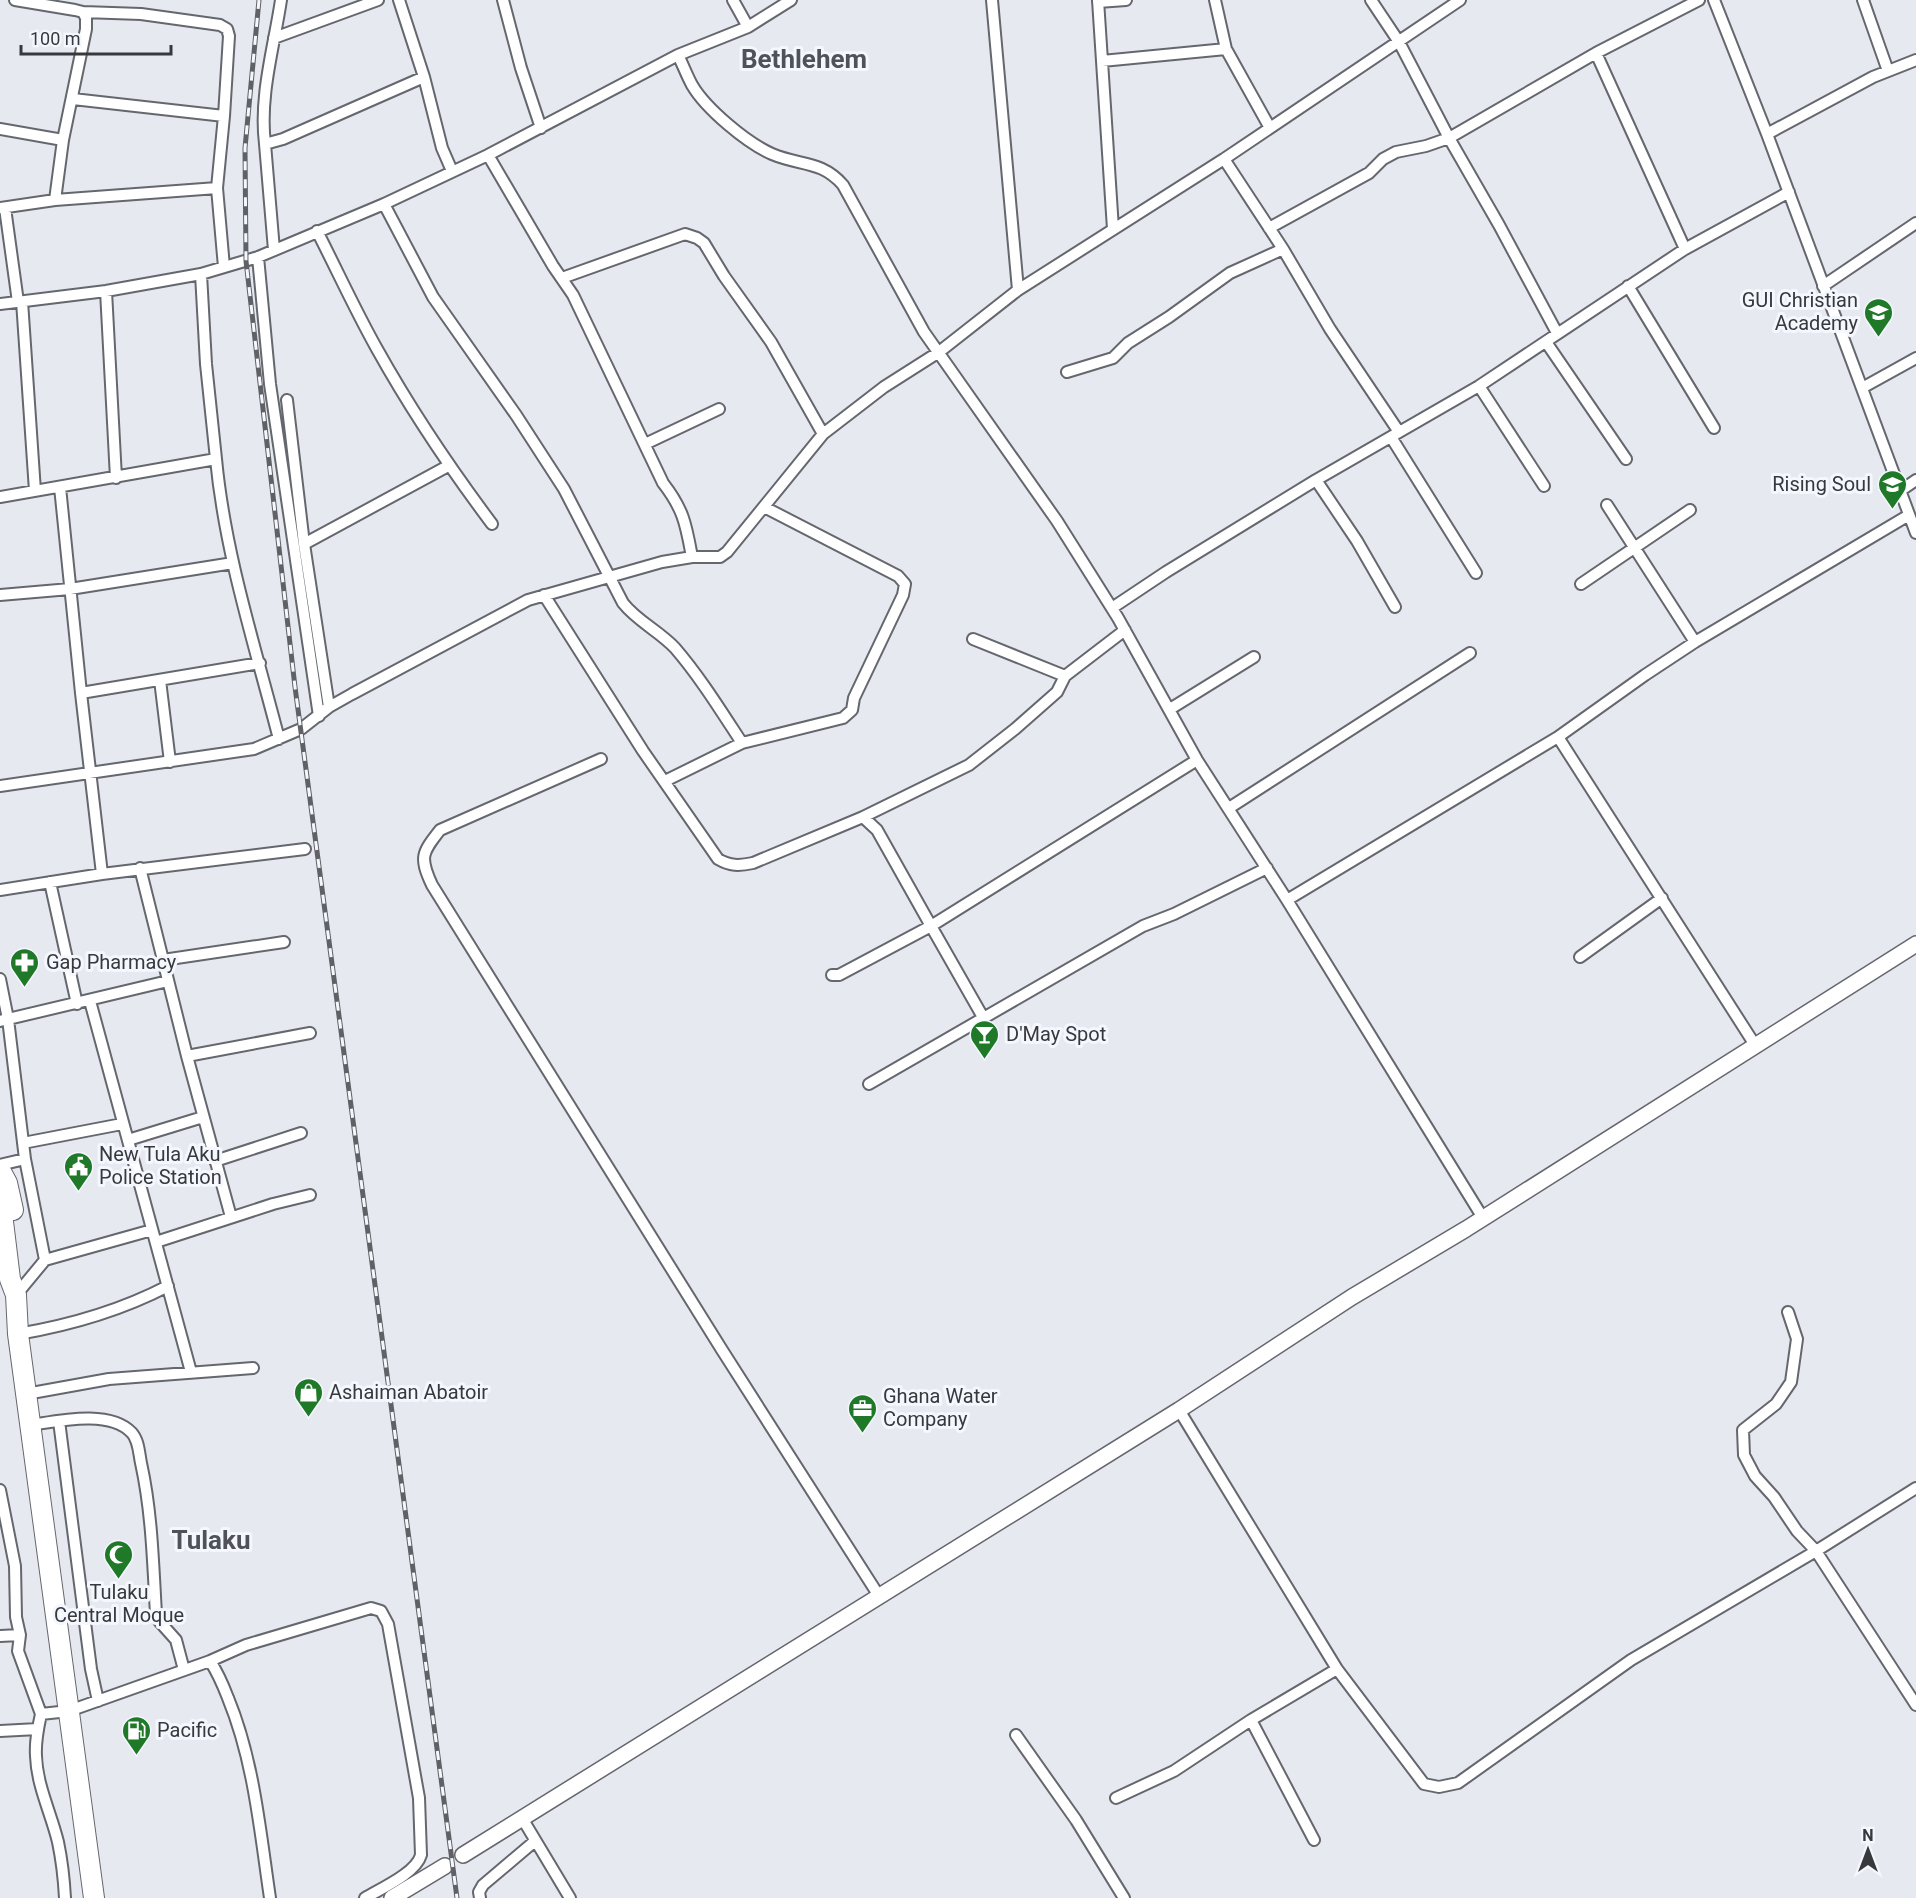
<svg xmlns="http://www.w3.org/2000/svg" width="1916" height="1898" font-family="Roboto,sans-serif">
	<rect width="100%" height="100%" fill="#e7e9f1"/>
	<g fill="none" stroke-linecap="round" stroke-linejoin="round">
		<defs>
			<path id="street" d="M15 0 75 10 83 12 86 18V29L63 140 55 200
				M399 0 424 77
				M503 0 521 68 541 128
				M992 0 1018 290
				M1098 0 1113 229
				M1215 0 1226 49
				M1371 0 1399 42 1449 138 1499 225 1557 333
				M1714 0 1767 134 1916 533
				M1863 0 1888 71
				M1098 2 1126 0
				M83 12 141 14 220 25 227 29 229 36 224 116 217 188 224 267
				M748 27 791 0
				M274 38 378 0
				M1596 53 1685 249
				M678 55 748 27 733 0
				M1102 61 1226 49 1270 128
				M73 99 224 116
				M0 129 63 140
				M1767 134 1873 77 1916 60
				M265 144C259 96 274 47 281 0
				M488 155 553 266 573 295 663 483C684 510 686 525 692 557
				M1224 159 1283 249 1330 329 1399 432
				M384 204 433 297 516 415 564 489 623 603C637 621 659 631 675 648 700 677 721 711 742 743
				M0 208 55 200 217 188
				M5 208 18 302
				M1269 228 1369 173 1383 159 1396 152 1426 146 1449 138 1596 53 1699 0
				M317 231C337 270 355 310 377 349 411 410 450 468 492 524
				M274 250 265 144 283 139 424 77 442 148 452 171
				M258 257 270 384 319 716
				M562 278 685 234 697 238 704 243 724 276 771 342 823 434
				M1628 286 1714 428
				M1823 286 1916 223
				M106 291 116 478
				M22 301 35 491
				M0 304 106 291 201 274 258 257 384 204 488 155 678 55C683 65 687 76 692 85 706 109 747 143 772 154 800 166 821 160 843 185L924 332 1057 521 1091 575 1118 618 1197 760 1287 900 1483 1218
				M1546 342 1626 459
				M1067 372 1113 358 1128 343 1169 317 1230 273 1283 249
				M1479 386 1544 486
				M1862 388 1916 358
				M287 400 304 544 329 707
				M1391 437 1476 573
				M645 444 719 409
				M216 459C225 554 255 646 279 739
				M1316 480 1357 541 1395 607
				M1900 491 1916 480
				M0 497 216 459 206 364 201 274
				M1607 505 1695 642
				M304 544 448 466
				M1581 584 1690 510
				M0 595 70 589 233 563
				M544 595 643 751 718 859C730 866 739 866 753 863L863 817
				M1112 608 1166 572 1316 480 1479 386 1685 249 1789 192
				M973 639 1065 676
				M160 680 170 762
				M81 693 260 663
				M1170 709 1254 657
				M1558 737 1755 1045
				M601 759 440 830C422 853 419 857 432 885L722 1350 879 1596
				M665 781 742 743 843 718 852 710 854 698 903 595 905 584 898 576 764 507
				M0 786 254 749 301 729 329 707 352 694 528 600 662 562 692 557H720L727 552 823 434 884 387 939 352 1018 290 1224 159 1460 0
				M1229 808 1470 653
				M140 868 187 1056 231 1217
				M102 874 305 849
				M50 882 77 1004
				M0 890 102 874 81 693 60 487
				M1287 900 1558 737 1645 675 1695 642 1909 515
				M1580 957 1662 898
				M163 960 284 942
				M832 975H839L931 926 877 830 863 817 969 765 1015 729 1057 692 1065 676 1125 630
				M0 979 8 1019 25 1159 45 1260
				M90 1001 191 1372
				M984 1019 931 926 1197 760
				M0 1021 168 981
				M187 1056 310 1033
				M869 1084 1143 926 1174 914 1267 868
				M128 1140 203 1117
				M23 1143 122 1124
				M215 1161 301 1133
				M0 1165 25 1159
				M156 1242 273 1204 310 1195
				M16 1295 45 1260 152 1230
				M1788 1312 1797 1339 1791 1382 1776 1404 1743 1430 1744 1455 1755 1476 1774 1497 1797 1531 1816 1551 1916 1705
				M18 1334C71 1325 120 1311 168 1286
				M26 1394 109 1379 253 1368
				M1179 1410 1337 1669 1424 1784 1439 1787 1458 1783 1631 1660 1816 1551 1916 1488
				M59 1421 91 1669 98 1701
				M31 1425C58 1421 110 1409 132 1433 139 1441 139 1454 141 1463 152 1513 153 1563 156 1614L159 1621 176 1640 184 1670
				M0 1490 15 1566 16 1617 20 1635 18 1651 41 1714 69 1711 210 1661 246 1645 371 1608 381 1611 388 1624 419 1798 421 1855C416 1873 382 1888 365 1898
				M0 1636 20 1635
				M210 1661C218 1673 223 1685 228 1698 254 1761 260 1831 270 1898
				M41 1714C38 1728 35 1741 36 1756 37 1786 51 1813 58 1842 62 1861 64 1879 65 1898
				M1251 1720 1314 1840
				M0 1731 38 1729
				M1016 1735 1076 1820 1124 1898
				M1116 1798 1174 1771 1251 1720 1337 1669
				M522 1818 570 1898
				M480 1898 479 1892 483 1885 535 1841"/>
			<path id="secondary" d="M463 1855 1179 1410 1352 1297 1466 1229 1916 944
				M392 1898 445 1866"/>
			<path id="highway" d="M0 1170 7 1183 13 1210
				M0 1197 10 1279 16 1295 18 1334 94 1898"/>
		</defs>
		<use href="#street" stroke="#65676e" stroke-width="14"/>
		<use href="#secondary" stroke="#65676e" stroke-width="18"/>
		<use href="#highway" stroke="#65676e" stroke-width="22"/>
		<use href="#street" stroke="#fff" stroke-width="10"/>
		<use href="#secondary" stroke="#fff" stroke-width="15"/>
		<use href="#highway" stroke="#fff" stroke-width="20"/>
		<defs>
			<path id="rail" d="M259 0 245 148 246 261 295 687 457 1898"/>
		</defs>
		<use href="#rail" stroke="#5f6165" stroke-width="5"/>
		<use href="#rail" stroke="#f4f7fe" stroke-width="3" stroke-dasharray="9" stroke-linecap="butt"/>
	</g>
	<defs>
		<symbol id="school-pin" viewBox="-11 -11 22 30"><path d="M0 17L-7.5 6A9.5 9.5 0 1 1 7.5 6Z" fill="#1f7928" stroke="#f4f7fe"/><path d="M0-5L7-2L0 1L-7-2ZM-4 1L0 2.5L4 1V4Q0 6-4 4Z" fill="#fff"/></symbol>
		<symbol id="pharmacy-pin" viewBox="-11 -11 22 30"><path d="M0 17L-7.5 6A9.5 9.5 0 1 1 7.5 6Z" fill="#1f7928" stroke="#f4f7fe"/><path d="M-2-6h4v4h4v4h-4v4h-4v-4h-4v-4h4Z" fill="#fff"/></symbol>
		<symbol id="bar-pin" viewBox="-11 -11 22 30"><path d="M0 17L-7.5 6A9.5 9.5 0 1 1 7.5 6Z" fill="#1f7928" stroke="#f4f7fe"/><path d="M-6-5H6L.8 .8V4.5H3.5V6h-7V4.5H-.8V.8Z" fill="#fff"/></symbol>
		<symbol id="civic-pin" viewBox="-11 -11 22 30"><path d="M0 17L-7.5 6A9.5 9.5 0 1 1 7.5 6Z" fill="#1f7928" stroke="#f4f7fe"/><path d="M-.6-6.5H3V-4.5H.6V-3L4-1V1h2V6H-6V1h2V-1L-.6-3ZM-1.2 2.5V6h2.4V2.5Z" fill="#fff"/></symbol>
		<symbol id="shop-pin" viewBox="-11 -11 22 30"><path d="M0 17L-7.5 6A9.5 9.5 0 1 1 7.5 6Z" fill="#1f7928" stroke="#f4f7fe"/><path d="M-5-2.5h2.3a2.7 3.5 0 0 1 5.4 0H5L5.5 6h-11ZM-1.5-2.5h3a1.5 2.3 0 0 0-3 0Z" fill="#fff"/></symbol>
		<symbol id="office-pin" viewBox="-11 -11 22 30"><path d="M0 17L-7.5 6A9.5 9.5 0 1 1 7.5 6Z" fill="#1f7928" stroke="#f4f7fe"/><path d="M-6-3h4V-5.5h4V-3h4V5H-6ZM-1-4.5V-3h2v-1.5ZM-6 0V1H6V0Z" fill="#fff"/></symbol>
		<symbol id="mosque-pin" viewBox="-11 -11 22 30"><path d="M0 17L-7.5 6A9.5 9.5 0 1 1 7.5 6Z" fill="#1f7928" stroke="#f4f7fe"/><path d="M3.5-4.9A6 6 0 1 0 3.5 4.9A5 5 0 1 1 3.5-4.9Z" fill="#fff"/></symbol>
		<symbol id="fuel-pin" viewBox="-11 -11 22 30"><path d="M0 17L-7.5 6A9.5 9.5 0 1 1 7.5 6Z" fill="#1f7928" stroke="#f4f7fe"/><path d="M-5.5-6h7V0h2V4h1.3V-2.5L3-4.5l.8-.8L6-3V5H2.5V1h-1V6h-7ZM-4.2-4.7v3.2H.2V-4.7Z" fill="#fff"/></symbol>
	</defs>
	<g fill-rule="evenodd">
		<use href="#school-pin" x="1862" y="296" width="33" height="45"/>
		<use href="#school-pin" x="1876" y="468" width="33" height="45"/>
		<use href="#pharmacy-pin" x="8" y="946" width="33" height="45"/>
		<use href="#bar-pin" x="968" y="1018" width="33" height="45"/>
		<use href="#civic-pin" x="62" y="1150" width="33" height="45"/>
		<use href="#shop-pin" x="292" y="1376" width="33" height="45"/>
		<use href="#office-pin" x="846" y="1392" width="33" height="45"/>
		<use href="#mosque-pin" x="102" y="1538" width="33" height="45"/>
		<use href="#fuel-pin" x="120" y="1714" width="33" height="45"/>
	</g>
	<g text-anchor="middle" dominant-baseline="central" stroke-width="6" stroke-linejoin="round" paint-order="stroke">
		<g font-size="20" fill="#38393c" stroke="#f4f7fe" text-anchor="start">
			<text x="1858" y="300" text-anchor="end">GUI Christian<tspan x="1858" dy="23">Academy</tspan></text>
			<text x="1871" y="484" text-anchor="end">Rising Soul</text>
			<text x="46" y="962">Gap Pharmacy</text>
			<text x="1006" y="1034">D'May Spot</text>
			<text x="99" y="1154">New Tula Aku<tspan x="99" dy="23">Police Station</tspan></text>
			<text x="329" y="1392">Ashaiman Abatoir</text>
			<text x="883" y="1396">Ghana Water<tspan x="883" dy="23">Company</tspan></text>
			<text x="119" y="1592" text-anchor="middle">Tulaku<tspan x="119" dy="23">Central Moque</tspan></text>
			<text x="157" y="1730">Pacific</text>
		</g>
		<g font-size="26" font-weight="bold" fill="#505258" stroke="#f4f7fe">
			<text x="804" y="59">Bethlehem</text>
			<text x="211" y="1540">Tulaku</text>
		</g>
	</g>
	<g transform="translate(1868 1850)" stroke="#f4f7fe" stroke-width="4.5" paint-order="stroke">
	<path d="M0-4.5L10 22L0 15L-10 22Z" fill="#38393c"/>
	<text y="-9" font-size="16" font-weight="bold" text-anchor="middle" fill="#38393c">N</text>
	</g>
	<path d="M21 45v9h150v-9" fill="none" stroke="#38393c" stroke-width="3"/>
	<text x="30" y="45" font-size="18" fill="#38393c" stroke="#f4f7fe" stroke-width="4.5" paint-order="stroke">100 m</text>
</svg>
